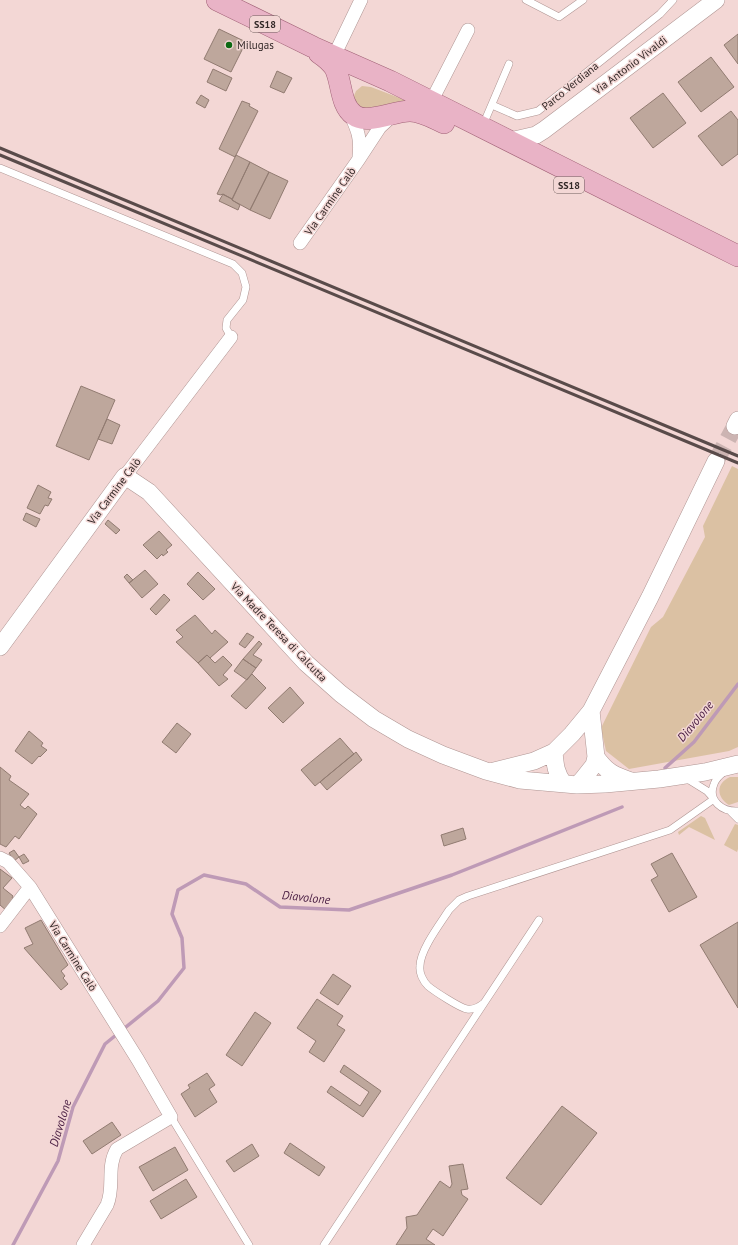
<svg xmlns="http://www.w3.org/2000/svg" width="738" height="1245" font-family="'PT Sans',sans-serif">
	<rect width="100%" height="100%" fill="#f3d7d5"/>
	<path fill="#dbc1a3" d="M362 86 371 87 410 102 370 110H362L353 98 356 91Z
		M732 466 738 469V747L729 751 629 769 606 751 601 728 651 627 663 617 705 537 703 526Z
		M730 777H738V802L729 805C716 797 716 783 730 777Z
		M701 816 705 818 715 840 689 827 679 835 678 832Z
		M735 824 738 825V849L737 852 724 845Z"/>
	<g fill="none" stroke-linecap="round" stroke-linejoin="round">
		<path stroke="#be9ab6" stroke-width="3.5" d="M665 768 694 742 738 684
			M13 1245 58 1161 73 1107 105 1044 158 1001 184 968 182 938 172 914 178 890 204 875 246 884 280 907 349 910 452 875 622 807"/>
	</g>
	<path fill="#bea79c" stroke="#917b71" d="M219 29 246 42 231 72 204 59Z
		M738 34V64L724 45Z
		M711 57 734 87 701 112 678 82Z
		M213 69 232 78 226 91 207 82Z
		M277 71 292 78 284 93 270 87Z
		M663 93 686 123 653 148 630 118Z
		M201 95 209 100 205 108 196 103Z
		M242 101 250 104 249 106 258 111 235 157 219 149Z
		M731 111 738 120V154L722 166 698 136Z
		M236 155 250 162 232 199 222 194 221 195 217 194Z
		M250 162 269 172 250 210 232 200Z
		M269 172 288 181 270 219 250 210Z
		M223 194 232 199V200L240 205 238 210 219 201Z
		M81 386 115 400 89 460 56 446Z
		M107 419 120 425 112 444 98 439Z
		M38 485 51 492 48 498 52 499 48 506 45 505 40 514 27 508Z
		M26 513 40 519 36 527 23 520Z
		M108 520 120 530 116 534 105 524Z
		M159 531 172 545 166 550 168 552 163 556 162 554 157 559 143 545Z
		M145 570 158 584 142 598 129 583Z
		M198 572 215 589 203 600 187 584Z
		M127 574 133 580 129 583 124 577Z
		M164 594 170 600 156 615 150 609Z
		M195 615 212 634 215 630 228 642 210 658 207 655 198 663 176 642 183 637 176 630Z
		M247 633 254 637 245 648 239 644Z
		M259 641 262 644 253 655 262 660 256 668 243 659Z
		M207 655 215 663 223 656 232 665 223 675 228 679 219 686 198 663Z
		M243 659 256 668 247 680 234 671Z
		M252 674 266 688 246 709 231 696Z
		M290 687 304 703 283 723 268 708Z
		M177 723 191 734 176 753 162 742Z
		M29 731 43 743 41 746 47 750 40 757 39 756 32 764 15 751Z
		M340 738 354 754 315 786 301 770Z
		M356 752 362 760 327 790 320 782Z
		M0 767 11 776 9 780 29 794 20 805 25 809 28 806 37 814 19 839 15 836 6 847 0 844Z
		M463 828 466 839 444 846 441 835Z
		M14 850 19 857 14 861 9 853Z
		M672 853 697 897 669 912 651 880 658 876 651 864Z
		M24 854 29 861 23 864 19 857Z
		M0 869 12 878 3 888 13 896 12 898 15 900 7 911 0 905Z
		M41 920 68 965 61 971 65 976 63 978 68 984 61 990 24 948 33 944 25 928Z
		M738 922V1008L700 945Z
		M333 974 351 986 338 1005 320 993Z
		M317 999 343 1016 337 1025 345 1030 324 1062 309 1052 316 1041 297 1028Z
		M255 1012 271 1023 242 1066 226 1055Z
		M344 1065 381 1091 363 1117 327 1092 331 1086 360 1106 369 1092 340 1072Z
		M207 1073 215 1085 209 1089 217 1102 195 1117 181 1094 190 1088 188 1085Z
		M562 1106 597 1133 541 1205 506 1178Z
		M112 1122 121 1135 92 1154 83 1141Z
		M290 1143 325 1167 319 1176 284 1153Z
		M252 1144 259 1156 234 1172 226 1161Z
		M175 1147 188 1170 153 1191 139 1167Z
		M463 1164 468 1189 461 1190 462 1195 468 1199 443 1236 433 1229 426 1239 435 1245H396L407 1228 406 1217 417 1215 440 1181 450 1188 452 1184 449 1166Z
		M186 1179 197 1197 161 1219 150 1201Z"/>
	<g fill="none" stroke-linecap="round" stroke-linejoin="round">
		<path stroke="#ccb4b2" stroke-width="17" stroke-dasharray="17 8" stroke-linecap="butt" d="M716 461 735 426"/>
		<defs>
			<path id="service" d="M526 0 559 17 583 0
				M492 105 517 116 538 111 660 14 673 0
				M483 125 509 64
				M0 168 233 264 242 273 246 287 243 300 227 320 226 328 231 337
				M724 772C720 775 716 778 714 784 707 801 723 812 738 811
				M731 812 738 819
				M484 1003C479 1007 474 1010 467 1009 460 1008 434 991 428 986 423 981 419 973 420 966 420 950 440 924 449 910L459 900 468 896 670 830 714 799 707 791 686 778
				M171 1117 249 1245
				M324 1245 539 920"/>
			<path id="minor" d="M334 56 361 0
				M431 102 468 30
				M350 113C358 131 361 138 359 157
				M300 243 359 159 380 127 393 115
				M125 476 231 337
				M0 858 8 862 30 887 138 1060 171 1117 117 1149C106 1167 115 1187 107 1205L83 1245
				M0 926 30 887"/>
			<path id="tertiary" d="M510 141 536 135 544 130 716 0
				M735 426 738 420
				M0 647 125 476 149 492 306 663 341 694 374 719 408 739 443 755 486 771 520 780 577 785 605 784 659 779 705 772 738 764
				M554 752C555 765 556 774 564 784
				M596 757C607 772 613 775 631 781
				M494 771 534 761 554 752 572 734 591 711 650 597 716 461
				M577 785 582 780 594 765 596 757 591 711"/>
			<path id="primary" d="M217 0 313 47 390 81 738 256
				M319 53C325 57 331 62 335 68 342 82 340 105 354 115 367 125 393 111 410 111 422 111 433 118 444 123"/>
		</defs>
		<use href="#service" stroke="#af9593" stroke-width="8"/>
		<use href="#minor" stroke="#af9593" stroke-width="14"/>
		<use href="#tertiary" stroke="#af9593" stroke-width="18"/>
		<use href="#primary" stroke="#a06176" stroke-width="22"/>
		<use href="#service" stroke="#fff" stroke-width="7"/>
		<use href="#minor" stroke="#fff" stroke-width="13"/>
		<use href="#tertiary" stroke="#fff" stroke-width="17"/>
		<use href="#primary" stroke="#e9b3c6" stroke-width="21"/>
		<path stroke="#594b4a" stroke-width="3" d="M0 148 738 456
			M0 155 738 463"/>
	</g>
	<circle fill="#0c6913" stroke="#f3d7d5" stroke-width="1.5" cx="229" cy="45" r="4"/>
	<g text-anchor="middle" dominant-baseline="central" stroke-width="3" stroke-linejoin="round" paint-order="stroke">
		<g fill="#f3d7d5" stroke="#6c5c5b" stroke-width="1">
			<rect x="250" y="16" width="30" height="16" rx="3"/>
			<rect x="554" y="177" width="30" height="16" rx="3"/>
		</g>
		<g font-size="10" font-weight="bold" fill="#322827">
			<text x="265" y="24">SS18</text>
			<text x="569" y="185">SS18</text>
		</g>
		<g font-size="11" fill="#322827" stroke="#f3d7d5" text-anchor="start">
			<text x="237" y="45">Milugas</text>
		</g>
		<g font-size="11" fill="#322827" stroke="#f3d7d5">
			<text transform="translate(630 65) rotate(-37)">Via Antonio Vivaldi</text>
			<text transform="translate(570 86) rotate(-39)">Parco Verdiana</text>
			<text transform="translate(330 201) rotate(-55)">Via Carmine Calò</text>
			<text transform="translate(114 491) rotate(-53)">Via Carmine Calò</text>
			<text transform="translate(279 632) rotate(46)">Via Madre Teresa di Calcutta</text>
			<text transform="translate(73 956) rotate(58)">Via Carmine Calò</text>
		</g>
		<g font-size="12" font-style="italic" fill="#491d42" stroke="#f3d7d5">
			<text transform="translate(695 721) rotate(-50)">Diavolone</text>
			<text transform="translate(306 897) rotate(6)">Diavolone</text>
			<text transform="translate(60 1123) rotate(-73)">Diavolone</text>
		</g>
	</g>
</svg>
